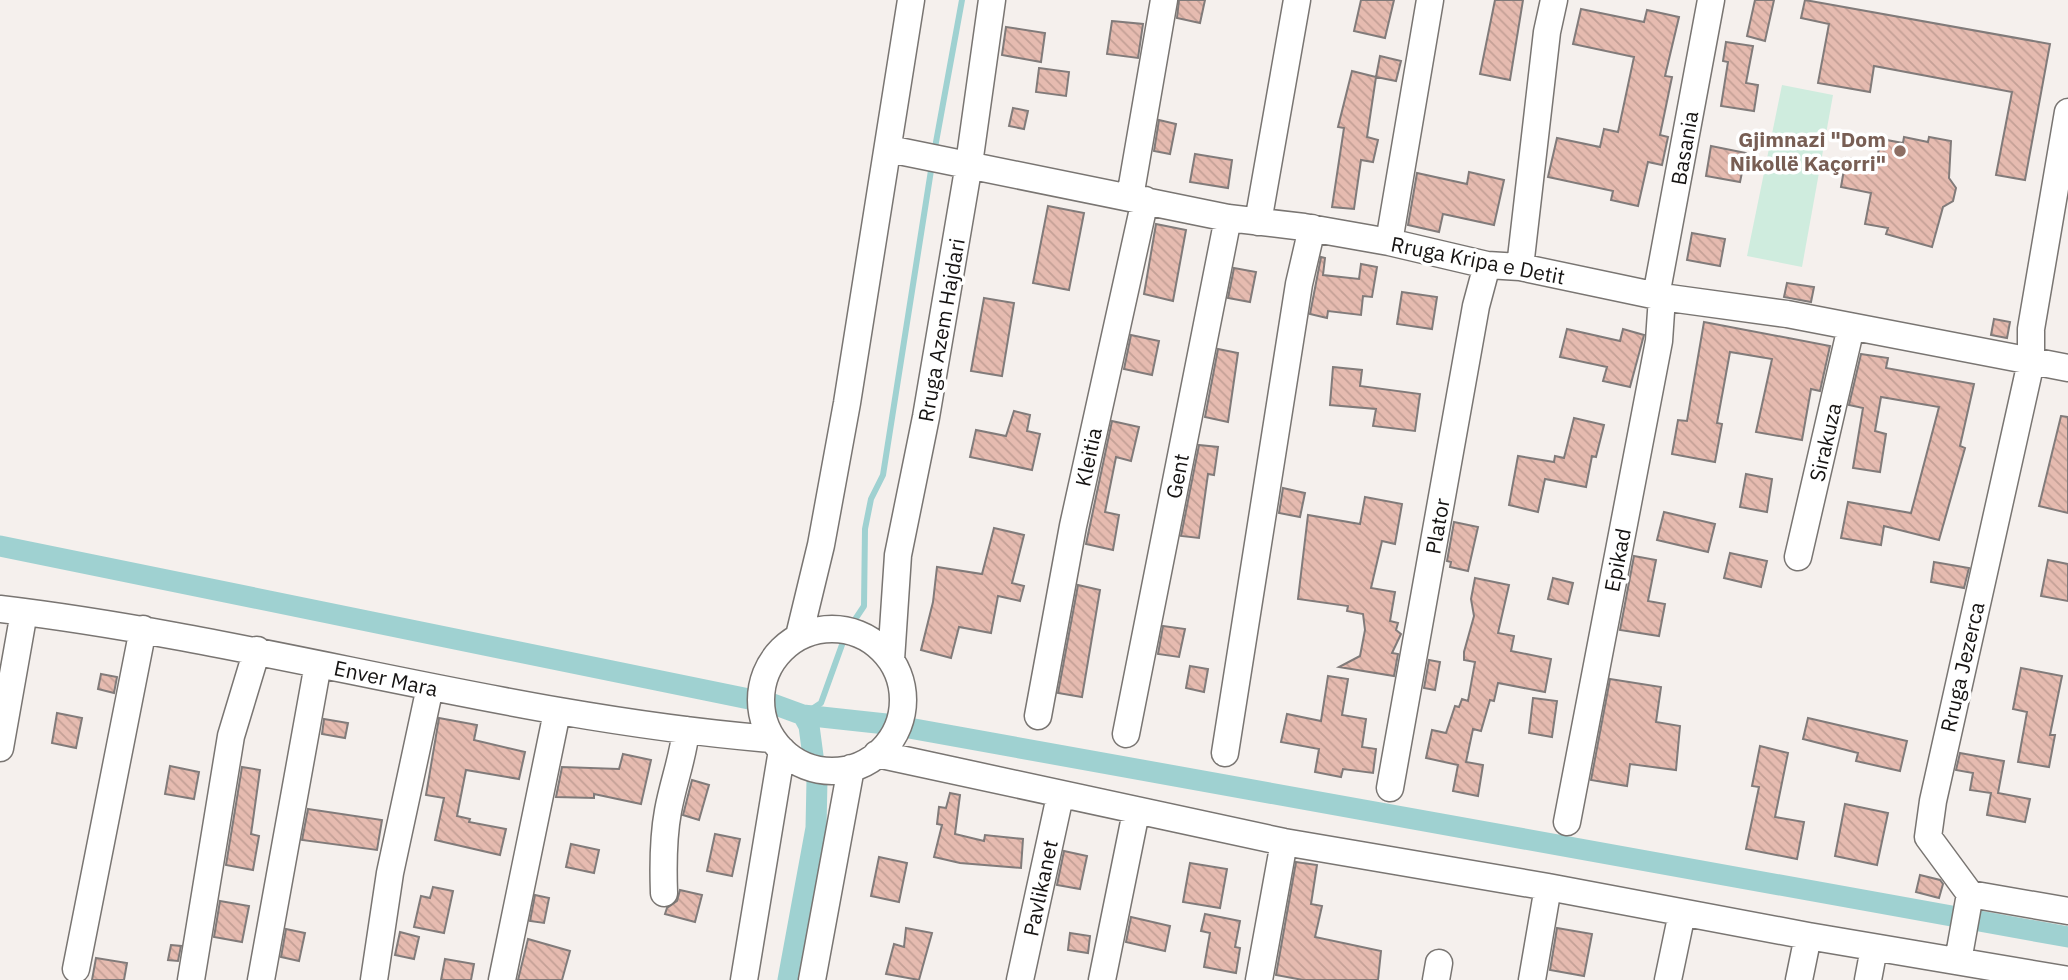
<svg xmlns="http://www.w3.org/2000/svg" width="2068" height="980" font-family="'IBM Plex Sans',sans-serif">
	<defs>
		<pattern id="building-back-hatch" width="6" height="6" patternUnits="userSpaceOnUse" patternTransform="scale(1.75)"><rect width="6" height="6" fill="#e6bbb0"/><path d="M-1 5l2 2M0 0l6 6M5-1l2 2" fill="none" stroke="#c4a096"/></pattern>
	</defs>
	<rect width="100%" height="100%" fill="#f5f0ed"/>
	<path fill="#cfecde" d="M1782 85 1833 95 1802 267 1747 256Z"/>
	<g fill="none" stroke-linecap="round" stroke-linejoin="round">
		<path stroke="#9fd1d1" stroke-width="6" d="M934 153 962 0
			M852 624 864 606 865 529 871 499 883 475 932 164
			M803 715 821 703 843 642"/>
		<path stroke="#9fd1d1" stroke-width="21" d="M0 546 749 699
			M773 704 803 715 886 724
			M803 715 809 726 813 756
			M909 728 2068 937
			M788 980 816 828 817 780"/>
	</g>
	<path fill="url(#building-back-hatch)" stroke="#817b7a" stroke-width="2" d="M1179 0H1205L1200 23 1177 18Z
		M1361 0H1394L1385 38 1354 31Z
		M1495 0H1523L1510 80 1480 74Z
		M1755 0H1774L1765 41 1747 36Z
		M1805 0 2050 44 2025 180 1996 175 2012 92 1874 66 1870 92 1818 83 1829 24 1801 18Z
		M1581 9 1644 22 1647 10 1679 17 1665 76 1672 77 1660 135 1668 137 1662 165 1648 162 1638 206 1611 200 1613 191 1548 177 1557 138 1600 147 1604 129 1618 132 1634 57 1573 44Z
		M1112 21 1143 24 1138 58 1107 54Z
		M1006 27 1045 33 1041 62 1002 55Z
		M1726 42 1753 46 1746 83 1758 85 1754 111 1721 106 1728 62 1723 61Z
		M1380 56 1401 61 1396 81 1376 77Z
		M1039 68 1069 72 1066 96 1036 92Z
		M1352 71 1376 77 1367 137 1378 140 1373 162 1361 160 1354 209 1332 207 1344 128 1338 127Z
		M1013 108 1028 111 1024 129 1009 126Z
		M1159 120 1176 124 1170 154 1154 151Z
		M1904 137 1928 142 1929 137 1951 141 1949 178 1956 188 1953 201 1943 207 1932 247 1886 234 1888 228 1865 224 1871 193 1841 187 1846 158 1876 163 1881 139 1903 143Z
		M1711 146 1746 153 1740 182 1706 176Z
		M1195 154 1232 160 1228 188 1190 182Z
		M1469 172 1504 180 1494 225 1443 214 1439 232 1408 225 1417 173 1467 184Z
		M1048 206 1084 213 1069 290 1033 283Z
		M1156 224 1186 230 1173 301 1144 294Z
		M1692 233 1725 239 1720 266 1687 260Z
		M1321 257 1325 258 1323 275 1359 279 1361 264 1377 267 1372 297 1363 296 1361 315 1328 311 1327 318 1310 314Z
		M1234 268 1256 272 1250 302 1228 298Z
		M1787 283 1814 287 1811 302 1784 297Z
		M1402 292 1437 297 1432 329 1397 324Z
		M984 298 1014 303 1002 376 971 371Z
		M1994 319 2010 322 2007 338 1991 335Z
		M1704 322 1830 346 1820 391 1811 389 1802 440 1756 432 1772 359 1730 352 1717 423 1722 424 1715 462 1672 454 1678 420 1687 421Z
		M1567 329 1620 341 1623 329 1644 335 1630 387 1603 381 1607 367 1560 357Z
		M1131 335 1159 341 1152 375 1124 369Z
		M1218 349 1238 353 1228 422 1205 417Z
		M1861 354 1888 358 1886 368 1974 384 1960 446 1965 448 1939 540 1884 526 1881 545 1841 538 1848 502 1911 513 1939 407 1881 397 1875 431 1886 434 1880 472 1853 468 1863 408 1849 405Z
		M1333 367 1362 370 1360 386 1420 394 1415 431 1373 426 1376 409 1330 405Z
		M1014 411 1030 415 1027 431 1040 434 1032 470 970 457 976 430 1006 436Z
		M2061 416 2068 417V513L2039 506Z
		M1574 418 1604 425 1596 457 1592 456 1586 487 1545 479 1538 512 1509 505 1518 456 1554 462 1555 456 1564 458Z
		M1112 421 1139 427 1131 461 1116 457 1105 512 1119 515 1113 550 1086 544Z
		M1199 445 1218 447 1214 475 1208 474 1199 538 1181 536Z
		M1746 474 1772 479 1767 512 1740 507Z
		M1283 488 1305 493 1300 517 1279 513Z
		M1365 497 1402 504 1395 544 1382 541 1371 588 1395 592 1390 621 1398 623 1396 630 1401 634 1392 653 1398 654 1394 676 1339 667 1360 656 1365 630 1363 614 1347 611 1348 606 1298 599 1308 515 1360 524Z
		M1664 512 1715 524 1708 552 1657 540Z
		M1454 522 1478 527 1468 571 1450 567 1451 562 1447 561Z
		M994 528 1024 535 1012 583 1024 586 1020 601 998 596 991 633 959 627 951 658 921 650 933 602 937 567 982 574Z
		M1730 553 1767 561 1761 587 1724 578Z
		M1634 556 1656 560 1648 601 1665 604 1659 636 1620 630Z
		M2048 560 2068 564V601L2041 596Z
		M1934 562 1969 568 1964 588 1931 582Z
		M1475 578 1509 585 1498 633 1514 636 1511 651 1551 659 1545 692 1498 683 1494 701 1490 700 1481 731 1473 729 1466 762 1483 765 1478 796 1453 791 1458 765 1426 758 1432 730 1446 733 1455 706 1459 707 1462 699 1468 701 1475 662 1464 660V652L1474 616 1471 599Z
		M1553 578 1573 583 1568 604 1548 599Z
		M1078 585 1100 590 1082 697 1058 693Z
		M1163 626 1185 629 1179 657 1158 654Z
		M1429 660 1440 662 1435 690 1424 688Z
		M1190 666 1208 669 1204 692 1186 688Z
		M2021 668 2062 676 2050 735H2055L2049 767 2018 762 2027 712 2013 709Z
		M101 674 117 677 114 693 98 689Z
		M1328 676 1348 679 1342 715 1366 719 1362 747 1376 749 1373 773 1343 769 1341 777 1315 772 1319 749 1281 742 1287 714 1321 721Z
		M1610 679 1661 687 1656 722 1680 726 1676 770 1630 764 1627 786 1591 780Z
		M1533 698 1557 701 1552 737 1529 733Z
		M57 713 82 718 76 748 52 743Z
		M439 718 477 725 474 740 525 752 519 779 466 770 457 816 470 819 469 822 506 829 500 855 435 840 444 798 426 795Z
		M1808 718 1907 741 1900 771 1856 761 1858 753 1803 739Z
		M324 719 348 723 345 738 322 734Z
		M1760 746 1788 753 1775 817 1804 822 1797 859 1746 849 1759 787 1752 786Z
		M1960 753 2004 761 1998 793 2030 799 2025 822 1987 815 1991 793 1970 790 1973 773 1956 770Z
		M623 754 651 760 641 804 594 794V798L556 797 562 767 619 769Z
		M170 766 199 772 194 799 165 794Z
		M242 767 260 770 251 834 259 836 253 870 226 865Z
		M692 780 709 785 699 820 683 815Z
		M950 793 960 795 955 834 984 841 985 835 1023 839 1021 868 960 863 934 857 942 825 937 824 939 807 946 808Z
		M1845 804 1888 813 1877 865 1835 856Z
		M308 809 382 820 377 850 302 840Z
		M715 834 740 839 732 876 707 871Z
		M571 844 599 850 594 873 566 867Z
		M1064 851 1087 856 1080 889 1057 885Z
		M879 857 907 863 899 902 871 896Z
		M1296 862 1317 865 1311 904 1322 906 1315 937 1381 951 1378 980H1303L1276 975Z
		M1190 863 1227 869 1220 908 1183 902Z
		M1920 875 1940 880 1943 884 1939 898 1916 892Z
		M433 887 453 891 444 933 414 927 421 896 430 898Z
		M680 890 702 895 695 922 665 914 667 908 677 901Z
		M535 895 549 898 544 923 530 921Z
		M220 901 249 906 242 942 214 937Z
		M1205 914 1240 921 1235 947 1240 948 1236 973 1204 967 1210 933 1201 931Z
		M1131 917 1170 926 1165 951 1126 942Z
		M906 928 932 933 919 980 886 974 894 944 904 947Z
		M1557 928 1592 934 1584 976 1550 970Z
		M286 929 305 933 299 961 281 957Z
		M400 932 419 937 414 959 395 955Z
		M1070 933 1090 936 1088 953 1068 950Z
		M528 939 570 951 562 980H518Z
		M171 945 181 946 178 961 168 960Z
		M96 958 127 963 124 980H92Z
		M445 959 474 964 471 980H441Z"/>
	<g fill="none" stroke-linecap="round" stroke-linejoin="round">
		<defs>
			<path id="minor" d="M889 149 1228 218 1304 227 1389 242 1487 265 1520 267 1662 297 1787 314 2068 368
				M1130 197 1164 0
				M1258 222 1297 0
				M1389 242 1430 0
				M1520 267 1547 32 1554 0
				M1656 296 1711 0
				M1798 557 1851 327
				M0 609C260 640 511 718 772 739
				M761 700a71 71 0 1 1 142 0a71 71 0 1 1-142 0Z
				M799 636 821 545 847 403 911 0
				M891 660 898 555 926 417 969 164 992 0
				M1038 716 1073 526 1145 200
				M1126 734 1228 218
				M0 748 24 612
				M1225 753 1299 284 1312 228
				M877 754 1284 842 1548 887 1808 936 2068 980
				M1390 788 1476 306 1487 265
				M1567 822 1659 341 1662 297
				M664 893C663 865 663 838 668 811 673 783 683 758 686 730
				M1970 894 2068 911
				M1958 961 1970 894 1928 837 1933 801 2031 362V329L2068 112
				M76 969 143 629
				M191 980 231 736 257 650
				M261 980 318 664
				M374 980 390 873 430 687
				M502 980 557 712
				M744 980 782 750
				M812 980 851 768
				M1020 980 1060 796
				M1102 980 1136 812
				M1259 980 1284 842
				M1436 980 1439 963
				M1532 980 1548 887
				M1668 980 1682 913
				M1799 980 1808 936
				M1868 980 1874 948"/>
		</defs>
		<use href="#minor" stroke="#797572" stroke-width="29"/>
		<use href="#minor" stroke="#fff" stroke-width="26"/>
	</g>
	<circle fill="#8d6e63" stroke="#fff" stroke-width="2.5" cx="1900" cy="151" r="7"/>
	<g text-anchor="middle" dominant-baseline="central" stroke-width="7" stroke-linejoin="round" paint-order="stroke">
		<g font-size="21" font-weight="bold" fill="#785e54" stroke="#fff" text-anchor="end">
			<text x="1886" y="139">Gjimnazi "Dom<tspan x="1886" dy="24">Nikollë Kaçorri"</tspan></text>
		</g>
		<g font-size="21" fill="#151312" stroke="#fff">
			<text transform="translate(1684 148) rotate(-80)">Basania</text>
			<text transform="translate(1478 260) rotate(11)">Rruga Kripa e Detit</text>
			<text transform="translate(941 330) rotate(-80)">Rruga Azem Hajdari</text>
			<text transform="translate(1825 442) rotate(-77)">Sirakuza</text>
			<text transform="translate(1088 457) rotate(-78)">Kleitia</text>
			<text transform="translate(1177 476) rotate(-79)">Gent</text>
			<text transform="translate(1437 526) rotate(-80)">Plator</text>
			<text transform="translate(1617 560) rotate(-79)">Epikad</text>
			<text transform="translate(1962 667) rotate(-77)">Rruga Jezerca</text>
			<text transform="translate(386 678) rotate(12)">Enver Mara</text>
			<text transform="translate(1040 888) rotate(-78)">Pavlikanet</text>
		</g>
	</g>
</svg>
